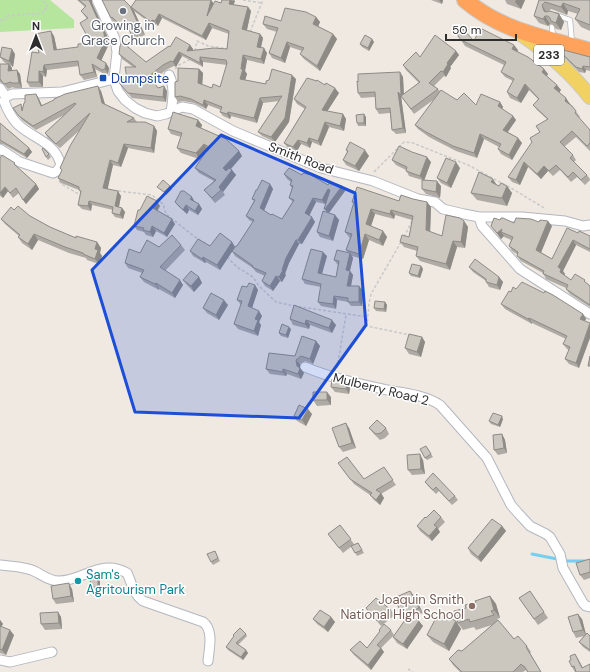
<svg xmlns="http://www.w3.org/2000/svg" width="590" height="672" font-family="'DM Sans',sans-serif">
	<rect width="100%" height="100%" fill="#efe9e1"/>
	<path fill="#b6e59e" d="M0 0H50L74 20V28L0 32Z"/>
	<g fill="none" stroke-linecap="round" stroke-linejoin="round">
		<path stroke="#75cff0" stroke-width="3" d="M532 554 567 561H590"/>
		<defs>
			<path id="lane" d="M556 15 570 20 572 43
				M552 27 553 37"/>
			<path id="street" d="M97 0 115 39 117 52 114 79 118 91 125 100 135 108 145 113 157 116 166 114 182 107 193 109 233 131 302 160 321 168 373 181 418 199 435 202 443 209 464 214 479 217H522L565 221 583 226 590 225
				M169 75C175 87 173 99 171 112
				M0 88 6 97
				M0 149 20 162 53 173 57 171 61 165C55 143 37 140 21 127 14 122 7 110 4 101L6 97 12 94 62 92 114 79
				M479 217 482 226 520 269 590 314
				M305 367C331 378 360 384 387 390 405 393 425 395 440 405L487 458 511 505 518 513 530 526 546 534 550 537 560 554 563 568 583 603 586 606 590 607
				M0 565C9 566 19 566 28 569 39 571 46 581 59 581 83 581 101 558 127 573 132 583 133 594 143 601L203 622C214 630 209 649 208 661
				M0 660 10 662 52 652"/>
			<path id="primary" d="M521 34C547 52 571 72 590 97"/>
			<path id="highway" d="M465 0C501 31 546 38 590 51"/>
		</defs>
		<use href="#lane" stroke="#b4b7c1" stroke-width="6"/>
		<use href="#street" stroke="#b4b7c1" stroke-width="11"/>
		<use href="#primary" stroke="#c9c9c9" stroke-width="16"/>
		<use href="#highway" stroke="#c9c9c9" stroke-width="18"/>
		<path stroke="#c9c9c9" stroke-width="1.5" stroke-dasharray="3 2" stroke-linecap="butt" d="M243 0 262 3
			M0 20 4 21 7 16 43 13V10L47 9V5L42 0
			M250 32 263 0
			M195 51 197 41 208 46 229 49
			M175 69 179 65 191 59
			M374 172 404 142 413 143 468 165 511 188 546 209
			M59 181 63 185 82 196
			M118 191 152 195 163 204 166 214 195 237 211 247
			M404 237 413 219
			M401 242 371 294 369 303 367 326 410 335
			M227 257 237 267 253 277 259 286 276 302 294 306 368 317
			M337 368 346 315
			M408 669 413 672"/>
		<use href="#lane" stroke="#fff" stroke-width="4.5"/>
		<use href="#street" stroke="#fff" stroke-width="9"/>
		<use href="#primary" stroke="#f2d163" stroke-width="14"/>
		<use href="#highway" stroke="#ffa35c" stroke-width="16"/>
	</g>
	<path fill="#afaba4" d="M77 0H92V3L108 38V46L101 61 106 63 109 68 108 74 106 75 95 69 97 77 84 80 80 75 79 66 47 70 46 77 43 76V87H30L27 82 39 53 54 36 57 50 78 47 91 43 87 19 81 11 85 7Z
		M136 0H211L214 4 221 3 222 0H235L233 5 248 7 251 11 247 30 260 34 263 38 261 48 267 53 264 64 247 60 245 71 247 74 245 80 266 84 296 79 289 122 275 142 262 136 258 132 279 101 263 103 257 123 231 116 230 119 223 116 220 112 221 110 208 105 206 109 194 103 183 101 178 102 175 97 178 81 199 69 203 73 202 85 212 88 220 87 227 65 203 62V67L182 56 176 67 174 66 166 70 152 81 158 88 167 91 166 102 132 98 120 84 127 79 133 67 122 59 119 54 146 62 170 47 190 45 193 49V50L227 49 229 34 212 28 206 40 162 18 158 26 156 24 154 26 134 11 145 35 135 39 131 34 128 26 123 30 116 22 114 23 111 18 131 7Z
		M431 0H443L442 4Z
		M505 0H525L521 9 507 4Z
		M539 0H590V31L581 27 575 19 578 14 568 11 567 15 551 9 549 11 559 14 564 22 561 30 556 29 552 24H550L548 26 539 23 534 16Z
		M316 17 320 22 318 26 333 34 337 39 320 71 304 59 300 54 302 51 290 47 285 63 272 58 269 53 277 32 267 29 263 24 281 21Z
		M458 36 474 41 518 50 517 52 544 69 548 74 547 76 561 90 559 92 570 104 572 106 580 117 579 118 590 130V151L576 137 564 147 573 155 576 160 574 162 587 175 590 179V180L585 185 577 177 571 182 560 170 553 176 548 171 541 179 528 167 520 185 512 182 508 177 540 132 547 119 537 110 533 105 538 99 529 90 521 103 510 98 507 92 513 81 505 77 501 72 504 65 465 46Z
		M372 39 374 42 369 51 362 47 360 44Z
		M556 48 590 57V71L586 70 585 73 579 72 559 52Z
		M456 51 459 55 450 67 451 68 446 77 444 76 434 86 438 89 440 91 457 100 476 105 500 102 503 107 502 109 513 116 516 120 508 132 518 138 522 143 512 160 501 154 498 149 499 147 484 139 477 158 456 151 429 137 418 129 415 125 436 98 414 114 401 96 406 133 396 134 392 130 390 113 379 114 376 109 375 97 361 98 358 93 400 72 403 77 404 94 419 83 406 70 403 65 420 57Z
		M15 54 13 67 10 65 12 68V70L20 74 22 88H14L13 87 8 89 3 83 0 82V64H7L4 62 0 57Z
		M101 91 105 104 134 118 137 122 154 126 157 131 154 153 128 148 121 167 113 165 107 188 121 196 119 207 122 208 125 212 123 219 115 217 112 213 113 210 92 205 91 211 82 209 78 205 81 193 79 190 61 183 58 178 62 171 60 168 81 129 60 148 48 138 45 133 64 115 36 130 22 120 13 108 23 107 25 102 36 94 39 99 42 106Z
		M339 93 327 111 343 114 346 119 344 131 329 127 321 146 312 142 310 148 301 144 297 151 287 147 284 143 305 109 297 104 294 99Z
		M366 117V126H358L357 123Z
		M198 120 202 125 201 128 239 151 242 156 231 169 236 175 223 192 225 195 215 203 204 190 214 181 199 173 195 168 207 150 199 159 181 153 177 148 181 137 171 134 168 129Z
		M0 123 29 148 32 152 27 158 3 144H0Z
		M346 150 369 156 359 171 346 165 343 160 347 152Z
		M49 154 51 157 48 160 46 157Z
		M0 158 18 168 36 184 39 189 26 204 19 193 13 198 8 191 3 198 0 196Z
		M392 160 431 162 424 180 441 186 440 198 426 194 422 189V180L409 176 406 170 396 165Z
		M460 168 451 188 441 183 437 178Z
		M284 174 302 175 328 185 342 186 345 191 329 213 335 215 339 220 333 241 320 237 317 232 327 212 324 209 326 202 325 204 316 202 309 216 315 222 302 244H299L289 263 285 274 286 275 282 282 280 281 273 291 265 286 262 281 265 276 256 272 253 268 235 256 232 251 237 246 253 222 249 220 246 216 254 201 252 199 257 190 270 184 273 189 264 211 271 215 282 219 293 202 289 198 292 188 290 185 291 182 287 179Z
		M497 185 499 186H507L512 193 507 206 477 200 471 193Z
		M413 199 427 202 431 207 430 232 442 236 464 221 468 227 465 248 457 247 450 270 420 261 416 256 417 251 404 247 400 242 409 237 412 220 395 215 394 219 375 214 371 226 383 231 387 237 383 246 369 240 363 259 352 256 353 258 350 271 353 275 351 286H359L363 291 362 306H351L348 302 337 300 336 309 321 306 318 302 321 287 305 284 302 279 327 256 322 274 336 277 338 265 337 264 334 260 349 253 346 250 350 238 349 237 345 232 354 204 352 202 399 201Z
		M175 202H195L199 204 202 209 198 215 189 210 187 214 178 206Z
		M160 206 157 211 175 224 167 237 156 231 153 237 146 235 144 232 137 230 134 226 140 210Z
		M14 210 30 216 50 227 76 238 97 242 101 248 100 253 102 256 99 264 87 260 86 258 69 253 38 240 32 250 22 243 18 237 19 236 5 224 1 219Z
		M539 222 552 226 541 252 552 259 578 233 590 236V252L576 245 563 271 565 274 564 275 571 280 587 283 590 286V307L570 294 566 289V288L548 280 546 279 543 273 521 261 517 256 518 255 512 251 509 246 511 240 504 237V236L501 239 491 226 514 223Z
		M232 242 235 247 220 270 206 262 205 263 193 256 190 251 210 246Z
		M181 245 185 250 165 271 183 285 175 298 159 289V290L144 282 140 277 142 273 128 268 125 263 140 253 159 247Z
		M421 266 423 269 420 278 411 276 409 273Z
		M469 267 499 277 503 282 500 290 489 287 486 282V281L473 272Z
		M199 277 202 283 194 292 187 285 183 280Z
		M255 285 258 290 252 308 262 316 259 322 261 325 258 336 238 329 234 324 241 305 237 300 247 287Z
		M516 289 583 314 586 319 585 321 579 368 569 364 565 359 569 350 567 349 563 344 566 339 532 323V324L505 309 501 304 511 292Z
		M385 302 387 305 386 312 376 311 374 308Z
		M228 305 219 320 207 313 203 308Z
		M294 305 336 325 332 333 310 325 309 329 293 325 290 319Z
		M291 329 288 338 281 336 279 333Z
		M422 337 425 342 421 357 409 354 405 348Z
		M316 341 320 346 313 364 305 361 300 364V368L304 373 301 379 287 374 286 376 270 374 266 369 295 356Z
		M331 387 350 388 349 394 335 392Z
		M331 397V405L317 406 313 400Z
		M312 414 306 426 297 421 294 416Z
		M503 419 500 427 491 424 489 421Z
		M349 428 356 448 343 452 339 447Z
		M369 428H386L389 434 385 438 380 440 373 433Z
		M502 434 505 440 507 453 498 455 494 450Z
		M426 446 433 457 427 460 425 458Z
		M423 460 425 474 412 475 408 470Z
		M342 468 364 479 387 472 396 485 381 494 384 498 380 505 374 500 370 495 354 484Z
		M425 482 455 496 458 500 452 505 439 491 436 494 428 486Z
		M441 517 445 522 438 529 440 532 432 541 420 531 417 526 426 518Z
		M340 525 354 544 353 545 358 543 364 553 357 556 352 546 343 553 328 534Z
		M502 526 506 531 481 562 471 554 468 548Z
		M215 551 220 561 213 565 211 562Z
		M590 559V578L584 580 580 575Z
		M100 581V589L92 590 91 587Z
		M72 589 74 602 56 604 53 599Z
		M410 591 414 596 423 613 414 617 423 626 407 649 397 643 393 637 405 620Z
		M530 591 548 618 538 625 519 598Z
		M490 596 496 604 500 618 497 619 514 639 527 646 531 652 530 653 541 672H527L526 670 523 672H460L453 665 449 659 462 651 492 625 476 630 474 627 463 630 458 623 466 608Z
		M366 608 391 610 395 615 381 626Z
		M58 612 61 617 62 629 45 630 41 624Z
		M331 617 335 622 328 632 317 624 313 619Z
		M582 619 586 634 590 636V652L583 647 579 642 584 636 576 638 573 632Z
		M0 620 3 624 1 627 14 635 6 655 0 653Z
		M456 621 461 629 449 651 433 642 427 635Z
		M391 630 394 635 381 648 384 652 371 670 354 655 350 650 367 648Z
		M246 634 247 636 238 645 246 650 248 653 243 660 228 650 226 647Z
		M575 654 578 659 583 668 590 672H575L572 667 571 660Z"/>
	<path fill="#8e8b86" d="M89 0H92V3L108 38V46L100 63 97 58Z
		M211 0 214 4 207 16Z
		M230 0 235 1 232 9 229 4Z
		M439 0H443L442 4Z
		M516 0H525L521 9 515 2Z
		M563 3 568 11 567 15 561 7Z
		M542 5 547 13 549 17 544 11Z
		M130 6 134 11 145 35 141 30Z
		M248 7 251 11 246 34 242 29Z
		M159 14 162 18 158 26 155 21Z
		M559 14 564 22 561 30 556 23Z
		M545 16 550 24 548 26 543 19Z
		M316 17 320 22 317 29 313 24Z
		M152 20 156 24 154 26 151 22Z
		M209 23 212 28 206 40 202 36Z
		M51 31 54 36 58 55 54 50Z
		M260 34 263 38 260 51 257 47Z
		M333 34 337 39 320 71 317 66Z
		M372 39 374 42 369 51 368 48Z
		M287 42 290 47 285 63 281 58Z
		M190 45 193 49 190 56 187 51Z
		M514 45 518 50 516 54 512 49Z
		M264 48 267 53 264 64 261 59Z
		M12 49 15 54 13 67 9 61Z
		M456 51 459 55 450 67 451 68 446 77 443 72 447 63Z
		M179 52 182 56 176 67 173 62Z
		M243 55 247 60 245 71 247 74 244 84 240 79Z
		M200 57 203 62V67L200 63Z
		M106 63 109 68 108 74 105 69Z
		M9 64 12 68 11 76 8 71Z
		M92 64 95 69 97 77 94 72Z
		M44 65 47 70 46 77 43 72Z
		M583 66 586 70 585 73 582 69Z
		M199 69 203 73 202 88 198 83Z
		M544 69 548 74 546 77 542 72Z
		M17 70 20 74 22 88 19 83Z
		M39 71 43 76V87L39 82Z
		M400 72 403 77 404 100 401 95Z
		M292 75 296 79 289 122 275 142 271 137Z
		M525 84 529 90 521 103 517 98Z
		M557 85 561 90 558 94 554 88Z
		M98 86 101 91 106 108 102 103Z
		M164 86 167 91 166 102 163 97Z
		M335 88 339 93 325 115 322 110Z
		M398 92 401 96 406 133 403 128Z
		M36 94 39 99 44 110 41 106Z
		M260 98 263 103 257 123 254 118Z
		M566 98 570 104 568 106 565 101Z
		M204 100 208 105 206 109 203 105Z
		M500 102 503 107 501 111 498 106Z
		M228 112 231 116 230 119 227 114Z
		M343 114 346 119 344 131 340 126Z
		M364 114 366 117V126L364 123Z
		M513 116 516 120 506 134 503 130Z
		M198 120 202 125 200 131 196 126Z
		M325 122 329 127 321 146 318 141Z
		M154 126 157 131 154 153 151 148Z
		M480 134 484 139 477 158 474 153Z
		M309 138 312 142 310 148 307 143Z
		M518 138 522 143 512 160 509 155Z
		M298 140 301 144 297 151 293 147Z
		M124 144 128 148 121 167 118 163Z
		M204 144 208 149 199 159 196 153Z
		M29 148 32 152 27 158 24 154Z
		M365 150 369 156 359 171 355 166Z
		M239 151 242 156 227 173 223 168Z
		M427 157 431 162 424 181 420 176Z
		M110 160 113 165 107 192 103 188Z
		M456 162 460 168 451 188 447 183Z
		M524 162 528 167 520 185 516 180Z
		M544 166 548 171 541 179 537 174Z
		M232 170 236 175 223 192 219 187Z
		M493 179 498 187 491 182Z
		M437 181 441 186 440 198 436 192Z
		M36 184 39 189 26 204 23 200Z
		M270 184 273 189 263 213 260 208Z
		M170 186 172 189 166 195 164 192Z
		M342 186 345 191 328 214 325 209Z
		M507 186 512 193 507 206 502 198Z
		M5 187 8 191 3 198 0 193Z
		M328 189 331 194 325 204 322 200Z
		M118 191 121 196 118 211 115 206Z
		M192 197 195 202 194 204 190 199Z
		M313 198 316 202 308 218 305 213Z
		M89 201 92 205 91 211 88 206Z
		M157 201 160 206 156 213 153 208Z
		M427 202 431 207 430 236 426 230Z
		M199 204 202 209 198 215 195 211Z
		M186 205 189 210 187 214 183 210Z
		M122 208 125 212 123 219 120 215Z
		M371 209 375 214 370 229 366 224Z
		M391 210 395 215 394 219 390 214Z
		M335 215 339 220 333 241 329 236Z
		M312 217 315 222 302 244 298 240Z
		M172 219 175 224 167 237 164 233Z
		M464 221 468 227 465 248 461 242Z
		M548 221 552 226 540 255 536 250Z
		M152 226 156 231 153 237 150 232Z
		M502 229 501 232 504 236 501 239 497 233Z
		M383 231 387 237 383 246 379 240Z
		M34 234 38 240 32 250 28 244Z
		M365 234 369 240 363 259 359 254Z
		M296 240 299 244 289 263 285 274 286 275 282 282 279 277 286 258Z
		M573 240 576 245 563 271 565 274 563 277 560 272 558 267Z
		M453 241 457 247 450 270 446 264Z
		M97 242 101 248 100 253 102 256 99 264 95 259V249Z
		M232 242 235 247 220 270 217 265Z
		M323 252 327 256 321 277 318 273Z
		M350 253 353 258 349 274 346 270Z
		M203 257 206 262 205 263 202 259Z
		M421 266 423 269 420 278 418 276Z
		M350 271 353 275 350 291 347 286Z
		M276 276 280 281 273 291 270 286Z
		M199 277 202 283 194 292 191 286Z
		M499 277 503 282 500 290 497 285Z
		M180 280 183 285 175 298 172 293Z
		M156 283 159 289V290L155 284Z
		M255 285 258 290 251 311 248 306Z
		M359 286 363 291 362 306 359 302Z
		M334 296 337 300 336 309 333 304Z
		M224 300 228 305 219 320 216 315Z
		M385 302 387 305 386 312 384 309Z
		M259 311 262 316 259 322 261 325 258 336 254 331 255 319Z
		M583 314 586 319 583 324 580 319Z
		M529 318 532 323V324L528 319Z
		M306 320 310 325 309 329 305 324Z
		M332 320 336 325 332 333 329 328Z
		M590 323V338L579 368 576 363Z
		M289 327 291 329 288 338 286 335Z
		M422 337 425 342 421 357 417 352Z
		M316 341 320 346 313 364 310 359Z
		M296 360 300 364V369V368L304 373 301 379 298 374Z
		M283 369 287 374 286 376 283 372Z
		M347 382 350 388 349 394 346 389Z
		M327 392 331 397V405L327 400Z
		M308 409 312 414 306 426 302 420Z
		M502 416 503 419 500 427 498 425Z
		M346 423 349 428 356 448 352 443Z
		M502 434 505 440 507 453 504 448Z
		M420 454 423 460 425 474 421 469Z
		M381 493 384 498 380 505 376 500Z
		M502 526 506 531 481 562 478 557Z
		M437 527 440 532 432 541 429 536Z
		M98 578 100 581V589L98 587Z
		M69 583 72 589 74 602 71 596Z
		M410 591 414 596 423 613 419 608Z
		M490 596 496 604 500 618 494 610Z
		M58 612 61 617 62 629 59 623Z
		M578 614 582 619 586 635 583 630Z
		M331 617 335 622 328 632 324 627Z
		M0 620 3 624 0 628Z
		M419 621 423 626 407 649 403 644Z
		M456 621 461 629 449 651 444 644Z
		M10 630 14 635 6 655 2 650Z
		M381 648 384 652 371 670 368 665Z
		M246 650 248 653 243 660 241 657Z
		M575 654 578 659 585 672 582 668Z"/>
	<path fill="#cbc7bf" stroke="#8e8b86" d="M79 0H89L104 33 105 41 97 58 106 63 105 69 102 70 92 64 94 72 80 75 78 61 44 65 43 72 39 71V82H27L32 52 39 53 35 34 51 31 54 50 78 47V44L91 43 80 23 88 18 81 11 86 6Z
		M102 0H124L130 6 141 30 131 34 125 20 120 25 112 17 111 18Z
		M136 0H211L207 16 215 1 221 3 222 0H230L229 4 248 7 242 29 260 34 257 47 264 48 261 59 243 55 241 69H243L240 79 266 84V81L269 80 272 69 292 75 285 118 271 137 258 132 282 96 260 98 254 118 228 112 227 114 220 112 222 107 204 100 203 105 191 99 180 96 175 97V82L178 81V68L199 69 198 83 212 88 213 84 220 87 227 63 226 60 200 57V63L179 52 173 62 171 61 163 65 149 76 158 88 164 86 163 97 128 93 120 84 119 81 127 79 125 67H136L119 54 120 46 122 42 146 62 169 46 170 47 176 37 190 45 187 51 214 48 227 49 229 31 209 23 202 36 159 14 155 21 152 20 151 22 131 7Z
		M539 0H590V25L575 19 580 9 563 3 561 7 545 2 542 5 544 11 546 12 550 11 559 14 556 23 551 21 550 18 548 16H545L543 19 534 16Z
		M285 8 306 12 316 17 313 24 333 34 317 66 300 54 304 48 287 42 281 58 269 53 278 28 263 24 265 16 281 21Z
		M480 28 514 45 512 49 528 57 544 69 542 72 557 85 554 88 566 98 565 101 572 106 576 111 575 113 590 130V143L587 146 572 131 560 142 573 155 570 158 587 175 581 180 573 172 568 177 556 165 549 171 544 166 537 174 524 162 516 180 508 177 532 142 530 138 540 132 536 126 548 119 533 105 539 99 525 84 517 98 507 92 514 79 501 72 506 62 461 40 458 36V34L463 29 474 41Z
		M365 35 372 39 368 48 360 44Z
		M435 35 456 51 447 63 448 64 443 72 441 71 429 83 438 89 411 109 401 96 420 82 403 65 416 52 420 57Z
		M2 47 12 49 9 61 0 57Z
		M556 48 590 57V67L583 66 582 69 576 67Z
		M0 64H9L8 71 17 70 19 83H11V82L4 84 0 79Z
		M400 72 401 95 398 92 403 128 392 130 390 108 376 109 375 92 358 93 357 81 358 82V74Z
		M307 78 317 81V80L325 85 326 83 335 88 322 110 343 114 340 126 325 122 318 141 309 138 307 143 298 140 293 147 284 143 306 107 294 99Z
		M98 86 102 103 134 118 127 122H145L154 126 151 148 124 144 118 163 110 160 103 188 118 191 115 206 122 208 120 215 112 213 113 207 89 201 88 206 78 205 81 191 79 190V187L58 178 62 170 60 168 70 146 90 113 56 144 45 133 76 104 75 103 33 126 19 116 13 108 21 104 22 111 24 103 25 102V95L36 94 41 106 54 100V99L65 94Z
		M441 90 457 100 464 93 476 105 481 94 500 102 498 106 513 116 503 130 518 138 509 155 498 149 501 144 480 134 474 153 453 146 426 132 415 125Z
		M173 112 198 120 196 126 226 139 239 151 223 168 226 171 229 168 232 170 219 187 221 190 212 198 204 190 216 180 195 168 209 147 204 144 196 153 177 148 182 133 168 129Z
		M364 114V123H357L356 115Z
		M0 123 29 148 24 154 0 140Z
		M350 142 365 150 355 166 343 160 348 151 346 150Z
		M399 146 412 152 427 157 420 176 406 171 407 167 392 160Z
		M43 148 49 154 46 157 42 149Z
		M2 155 15 163 14 164 36 184 23 200 16 188 10 193 5 187 0 193V158Z
		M446 158 456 162 447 183 437 178Z
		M289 168 302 175 303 173 311 175 328 185 330 182 342 186 325 209H324L330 190 328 189 322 200 313 198 305 213 312 217 298 240H296L286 258 282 270H283L279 277 276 276 270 286 262 281 266 273 252 267 253 266 232 251 236 246H237L254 220 246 216 255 200 252 199 256 190H257L262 180 270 184 260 208 271 215 272 214 282 219 294 200 289 198 293 186 290 185 292 180 284 174Z
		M479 172 493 179 491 182 499 186 501 183 507 186 502 198 471 193Z
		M163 180 170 186 164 192 157 187Z
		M422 180 437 181 436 192 422 189Z
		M357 187 399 201 401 195 413 199 427 202 426 230 442 236 446 215 460 218 464 221 461 242 453 241 446 264 416 256 418 247 400 242 402 235 409 237 413 216 391 210 390 214 371 209 366 224 383 231 379 240 365 234 359 254 346 250 352 234 345 232 354 202H352Z
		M181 191H184L192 197 190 199 199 204 195 211 186 205 183 210 175 202Z
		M147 196 157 201 153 208 172 219 164 233 152 226 150 232 143 230 144 228 134 226 138 210H140Z
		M18 206 30 216 50 227 76 238V236L97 242 95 249 98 250 95 259 83 254V253L65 247 34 234 28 244 18 237 20 235 1 219 11 207 14 210Z
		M323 211 335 215 329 236 317 232Z
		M494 218 500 220 501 218H503L514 223 516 218 531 219 539 222 540 220 548 221 536 250 552 259 567 228 578 233 579 231 590 236V249L573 240 558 267 561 269 560 272 571 280 575 274 585 280 584 281 590 286V305L566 289 568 285 544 274H543L544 271 517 256 518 252 509 246 513 237 501 232 502 229 497 233 491 226Z
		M220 233 232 242 217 265 203 257 202 259 190 251 198 239 210 246Z
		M172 235 181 245 160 267 180 280 172 293 156 283 155 284 140 277 144 270 125 263 129 249 140 253 147 240 159 247Z
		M311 249 323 252 318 273 336 277 339 261 334 260 337 250 350 253 346 270 350 271 347 286H359V302H348V298L334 296 333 304 318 302 321 284 302 279Z
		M475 259 499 277 497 285 486 282V279L469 267Z
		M412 264 421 266 418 276 409 273Z
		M191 271 199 277 191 286 183 280Z
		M522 282 544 293 545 291 553 295 583 314 580 319 590 323 576 363 565 359 570 347 563 344 567 336 529 318 528 319 501 304 509 291 511 292 513 287 516 289Z
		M249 283 255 285 248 306 259 311 255 319 258 320 254 331 234 324 242 301 237 300 242 286 247 287Z
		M211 293 224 300 216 315 203 308Z
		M375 301 385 302 384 309 374 308Z
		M294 305 332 320 329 328 306 320 305 324 290 319Z
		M282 324 289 327 286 335 279 333Z
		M409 334 422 337 417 352 405 348Z
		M302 336 316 341 310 359 301 356 296 360 297 366 300 368 298 374 283 369V372L266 369 269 353 295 356Z
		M590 356V366H588Z
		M332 379 347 382 346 389 331 387Z
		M313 392H327V400H313Z
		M299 405 308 409 302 420 294 416Z
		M493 413 502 416 498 425 489 421Z
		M377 420 386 428 381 433 376 434 369 428Z
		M346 423 352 443 339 447 332 428Z
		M502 434 504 448 494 450 493 435Z
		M426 446 431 454 425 458 420 449Z
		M420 454 421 469 408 470 407 455Z
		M347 457 364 479 384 467 393 480 376 490 381 493 376 500 370 495 372 493 350 479 338 463Z
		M433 473 455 496 449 501 436 487 433 490 425 482Z
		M434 510 441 517 434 525 437 527 429 536 417 526 425 517 426 518Z
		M492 519 502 526 478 557 468 548Z
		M340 525 351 539 339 548 328 534Z
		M358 543 362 550 355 553 351 546Z
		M215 551 218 558 211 562 207 554Z
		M590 559V572L580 575 576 563Z
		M98 578V587H91L90 579Z
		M69 583 71 596 53 599 51 586Z
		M410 591 419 608 408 613 419 621 403 644 393 637 405 620 394 598Z
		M530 591 544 612 534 619 519 598Z
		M490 596 494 610 491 611 494 615 470 622 469 619 458 623 454 611 466 608 465 605 476 602 475 601Z
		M376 598 391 610 377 621 366 608Z
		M320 610 331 617 324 627 313 619Z
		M58 612 59 623 41 624 40 613Z
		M439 612 456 621 444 644 427 635Z
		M578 614 583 630 573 632 568 617Z
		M498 620 514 639 518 636 527 646 526 647 541 672H528L524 666H523L521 664 513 672H462L449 659 458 650 462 651Z
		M384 624 391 630 377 645 381 648 368 665 350 650 360 641 367 648 380 631 379 630Z
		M0 626 10 630 2 650 0 649Z
		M240 628 246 634 236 643 246 650 241 657 226 647 234 636 233 635Z
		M587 633 590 636V650L579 642Z
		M575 654 582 668 590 664V672H576L574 666 572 667 569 661 571 660 570 656Z"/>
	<path fill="#1d4ed8" fill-opacity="0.2" stroke="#1d4ed8" stroke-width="3" stroke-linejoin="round" d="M221 135 355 193 366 325 299 418 135 412 92 270Z"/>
	<circle fill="#6b7280" stroke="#fff" stroke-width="1.5" cx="123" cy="11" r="4"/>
	<rect fill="#1a4fb4" stroke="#fff" stroke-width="1.5" x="99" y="74" width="8" height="8" rx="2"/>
	<circle fill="#0f9aa8" stroke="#fff" stroke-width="1.5" cx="78" cy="581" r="4"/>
	<circle fill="#8d6e63" stroke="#fff" stroke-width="1.5" cx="472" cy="606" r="4"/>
	<g text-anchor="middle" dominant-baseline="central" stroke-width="3" stroke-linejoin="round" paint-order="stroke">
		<rect fill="#fff" stroke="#6d6d6d" stroke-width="1" x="534" y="45" width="30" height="20" rx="3"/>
		<g font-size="12" font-weight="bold" fill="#2e2e2e">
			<text x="549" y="55">233</text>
		</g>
		<g font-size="13" fill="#5b616d" stroke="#fff">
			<text x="123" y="25">Growing in<tspan x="123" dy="15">Grace Church</tspan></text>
		</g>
		<g font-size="13" fill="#164399" stroke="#fff" text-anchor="start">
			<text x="111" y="78">Dumpsite</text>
		</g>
		<g font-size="13" fill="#2e2e2e" stroke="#fff">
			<text transform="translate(301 158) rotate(21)">Smith Road</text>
			<text transform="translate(381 389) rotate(14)">Mulberry Road 2</text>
		</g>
		<g font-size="13" fill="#0d838f" stroke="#fff" text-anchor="start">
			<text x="86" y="574">Sam's<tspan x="86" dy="15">Agritourism Park</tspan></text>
		</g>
		<g font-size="13" fill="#785e54" stroke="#fff" text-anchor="end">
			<text x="464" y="599">Joaquin Smith<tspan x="464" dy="15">National High School</tspan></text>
		</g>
	</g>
	<g transform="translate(36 36)" stroke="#ffffff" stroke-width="3" paint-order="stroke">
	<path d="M0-3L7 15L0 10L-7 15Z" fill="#2e2e2e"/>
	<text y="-6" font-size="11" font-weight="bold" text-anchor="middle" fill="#2e2e2e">N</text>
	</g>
	<path d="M446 34v6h70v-6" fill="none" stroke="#2e2e2e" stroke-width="2"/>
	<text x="452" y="34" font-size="12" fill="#2e2e2e" stroke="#ffffff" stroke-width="3" paint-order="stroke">50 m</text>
</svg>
